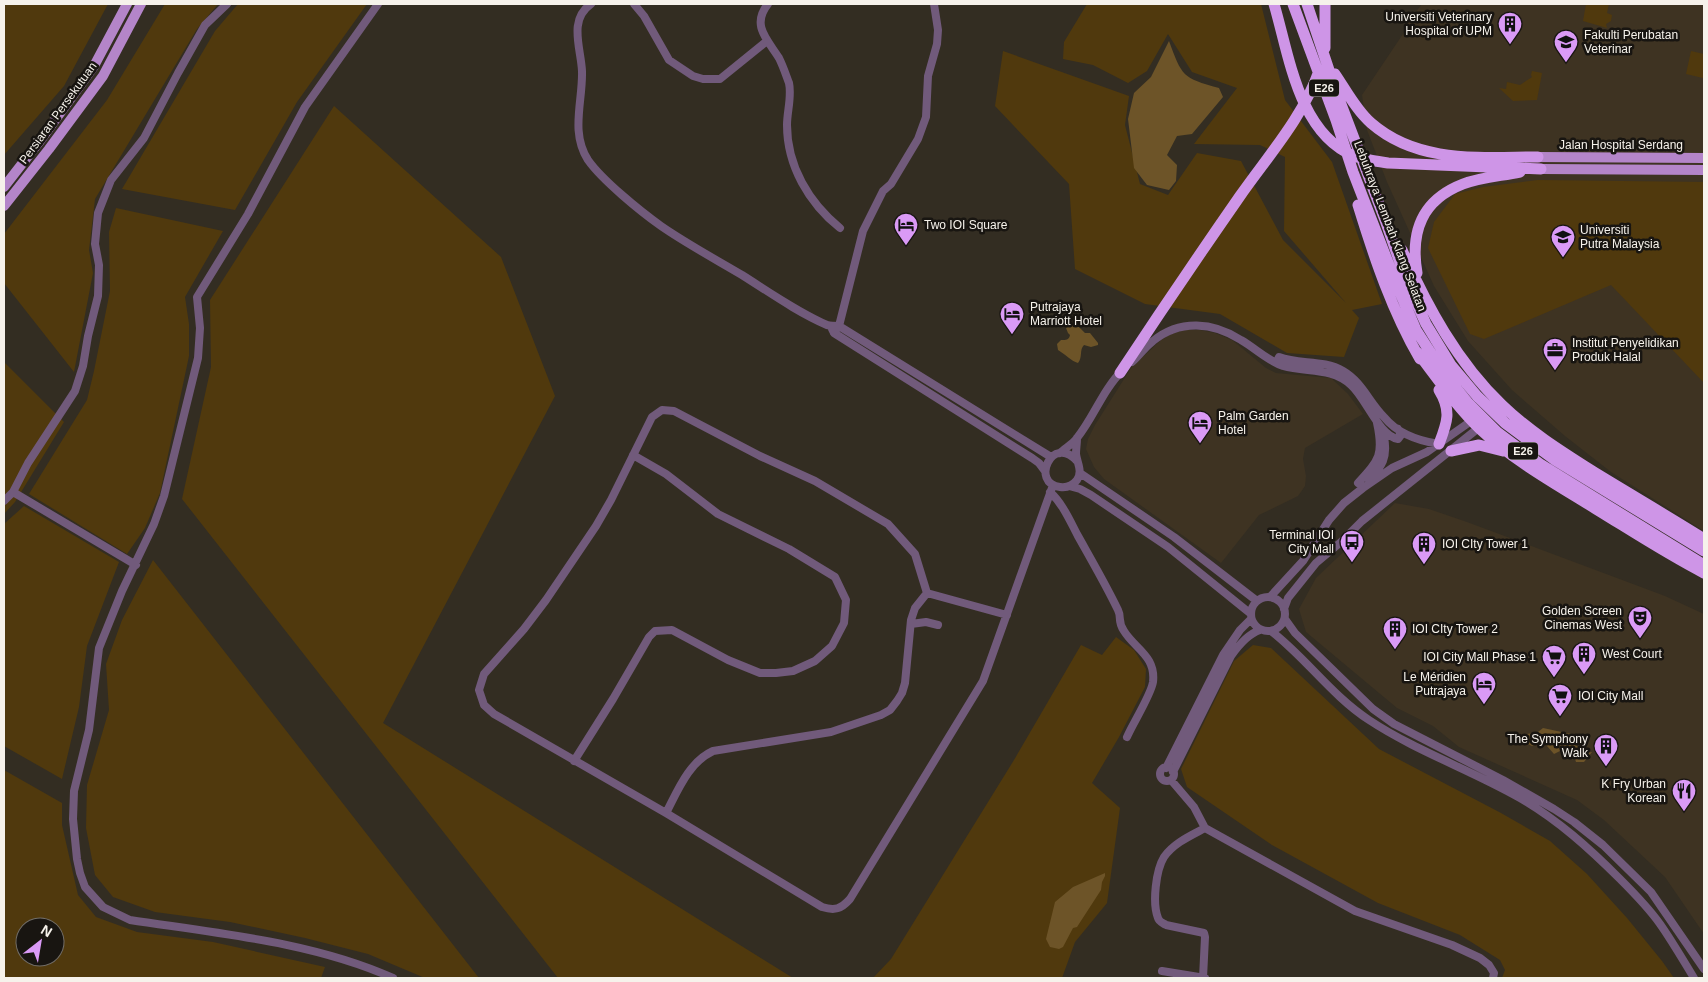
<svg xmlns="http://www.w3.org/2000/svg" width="1708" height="982" font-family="Helvetica,sans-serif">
	<rect width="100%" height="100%" fill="#332d22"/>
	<path fill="#3e3322" d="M1422 4H1704V531L1611 472 1565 436 1512 390 1468 341 1434 286 1387 182 1367 130 1362 95 1409 25 1407 23Z
		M1184 330H1200L1215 333 1232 340 1266 368 1276 373 1331 378 1348 394 1363 414 1305 448 1303 459 1306 476 1305 486 1298 496 1259 515 1221 563 1104 479 1094 467 1086 449 1088 439 1095 425 1131 368 1161 340 1171 334Z
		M1395 503 1429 509 1467 522 1665 596 1704 614V934L1665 877 1604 820 1577 800 1459 747 1433 726 1397 708 1306 632 1299 609 1316 578Z"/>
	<path fill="#50390d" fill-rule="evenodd" d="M4 4H108L64 86 4 155Z
		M165 4H218L197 29 95 199 89 250 93 273 74 372 4 283V234L107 100Z
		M238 4H367L297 102 235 210 122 189 215 31Z
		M1087 4H1261L1285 100 1332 162 1382 304 1352 310 1359 318 1344 357 1287 353 1220 314 1145 304 1075 269 1069 184 995 106 1003 51 1129 96 1125 125 1140 184 1168 195 1197 153 1241 161 1283 240 1346 303 1284 231 1285 157 1260 145 1194 144 1237 88 1192 72 1168 34 1147 71 1128 83 1093 65 1063 59 1064 42Z
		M1586 4H1609L1607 13 1612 15 1611 21 1606 24 1607 28 1583 21Z
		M1691 51 1704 54 1703 78 1686 74Z
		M1532 71 1542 73 1537 100 1513 101 1499 88 1506 89 1507 82 1520 85 1532 77 1531 75Z
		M334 106 501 257 555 396 383 723 793 978H558L182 499 211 367 210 300Z
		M1538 180 1704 182V383L1611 285 1484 339 1470 334 1428 248 1434 222 1455 194 1483 187Z
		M116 208 223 231 185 297 189 324V356L160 493 145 528 127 554 29 494 87 400 94 371 110 291 109 232Z
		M4 362 64 422 15 502 4 514Z
		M24 506 119 562 87 646 79 707 62 779 4 746V524Z
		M153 560 479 978H425L368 954 305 938 230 922 155 912 113 897 95 875 86 828 87 785 109 710 106 664 122 620Z
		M1116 637 1134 650 1146 669 1145 687 1119 737 1092 783 1120 808 1107 903 1075 942 1062 978H873L891 959 1014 760 1081 645 1102 655Z
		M1253 645 1271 648 1379 749 1501 813 1550 841 1587 874 1627 918 1662 961 1674 978H1502L1505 970 1500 960 1460 935 1378 903 1272 845 1187 787 1181 769 1234 661Z
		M4 770 62 803V825L78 895 96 917 137 932 213 942 325 967 321 978H4ZM25 927H55V957H25Z"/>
	<path fill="#6d5428" d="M1169 41C1182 76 1182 78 1219 88L1223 97 1192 134 1177 136 1167 155 1177 165 1176 181 1169 190 1147 185 1134 168 1128 119 1134 93 1151 77Z
		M1071 323 1078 326 1085 333H1090L1098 343V345L1091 347 1084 345C1079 350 1083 357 1078 363 1071 361 1065 354 1058 350L1057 344 1061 340C1066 340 1069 340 1070 335L1068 333 1066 328Z
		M1543 728 1571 734 1575 737C1576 748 1580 755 1592 752L1584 762H1576C1574 754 1570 752 1562 750L1554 754 1547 746 1540 742 1532 746 1528 744 1525 740 1527 734 1538 732Z
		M1105 873V876L1102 882 1101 890 1077 927 1073 928 1063 947 1059 949 1050 947 1046 939 1055 902 1073 887Z"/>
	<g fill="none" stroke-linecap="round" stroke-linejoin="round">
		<path stroke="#715a7b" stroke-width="8" d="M378 4 305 107 248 214 197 297 200 328 198 358 164 496 154 524 122 591 99 648 89 730 74 791 73 819 77 859 80 873 85 887 103 907 130 920C216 933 313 942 393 978
			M591 4C568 20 581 48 582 71 583 101 570 132 588 160 602 180 640 211 661 226 687 244 715 259 742 275 769 292 797 312 827 325 831 326 835 326 839 326L1051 457
			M634 4 644 16 669 60 693 76 703 79H720L767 41
			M768 4C751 25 767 39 779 58 783 66 786 75 789 83 792 96 787 112 787 125 787 166 809 203 840 228
			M832 329 834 333 1032 458 1039 463 1045 471
			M834 333 839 326 863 231 883 191 891 184 918 139 926 117 928 76 937 44 938 30 934 4
			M1132 362C1139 356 1145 347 1153 341 1180 319 1213 322 1241 340 1255 348 1268 361 1283 366 1307 373 1331 367 1351 385 1366 398 1379 436 1398 439L1401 435 1398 429
			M1276 363 1279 357C1299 365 1323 359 1343 371 1362 382 1369 402 1384 417 1397 433 1419 441 1439 444
			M1077 438C1077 444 1076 449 1076 454 1077 463 1083 471 1077 480 1073 485 1067 488 1060 487 1030 484 1052 433 1077 461
			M1060 453C1065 448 1073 444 1077 438 1094 417 1103 389 1123 370
			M1080 473 1174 537 1257 601
			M1369 480C1382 466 1388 458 1384 437
			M1358 483C1379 460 1384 455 1377 423
			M1069 486 1080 489 1091 495 1168 547 1251 614
			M13 492 136 565
			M1050 492C1063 504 1070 521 1078 536 1092 561 1106 585 1118 610 1122 618 1117 621 1124 631 1135 649 1156 656 1153 682 1151 695 1133 723 1127 737
			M4 501 13 492 28 463 75 391 83 366 88 336 98 296 99 265 95 244 98 213 111 180 144 138 178 73 205 25 227 4
			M927 593 915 554 888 524 815 481 760 456 674 411 662 410 652 417 611 500 596 526 546 600 524 629 484 674 479 690 484 705 494 714 666 813 822 907C835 911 841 909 850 899L983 681 1053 485
			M927 593 1007 615
			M1251 614a17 17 0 1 1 34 0a17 17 0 1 1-34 0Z
			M1270 597 1303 561 1329 520 1344 503 1363 488 1392 468 1427 452 1474 419
			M1284 609 1288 598 1316 563 1341 542 1362 521 1481 426
			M1285 619 1295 633 1373 709 1394 724 1503 780 1554 809 1574 822 1603 845 1651 892 1704 969
			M911 624 926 622 938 625
			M1271 631C1306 658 1332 696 1369 720 1416 751 1471 770 1520 798 1558 820 1589 848 1620 879 1634 893 1648 907 1660 924 1672 941 1683 960 1694 978
			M574 761 613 699 649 637 655 631 672 630 728 660 760 673H776L793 671 815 661 832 646 844 623 846 600 835 577 789 549 718 514 666 474 633 455
			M1160 774a7 7 0 1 1 14 0a7 7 0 1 1-14 0Z
			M1166 768 1223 655 1240 630 1251 619
			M1173 772 1231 656C1238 646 1248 634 1260 630
			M1171 780 1194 807 1205 828 1355 911 1452 945 1480 958 1489 965 1494 973 1493 978
			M666 813C678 790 689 762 713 751L831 732 881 715 890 710 897 701 902 693 905 683 911 620 915 608 927 593
			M1162 971 1205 978
			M1203 978 1205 937 1204 933 1166 925C1163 923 1159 922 1158 918 1152 903 1156 870 1164 857 1174 843 1190 836 1205 828"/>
		<path stroke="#b485c9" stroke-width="10" d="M1538 157 1704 158
			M1541 169 1704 170
			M4 187 39 142 94 66 127 4
			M4 206 49 149 103 76 141 4"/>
		<path stroke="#ce95e7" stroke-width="11" d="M1274 4C1289 54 1298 133 1354 156 1365 160 1376 161 1388 163L1541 169
			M1293 4 1336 120 1353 172 1396 283 1416 330 1443 372 1468 403 1497 432 1540 464 1704 565
			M1307 4 1336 91 1385 220 1406 280 1426 324 1451 365 1477 396 1505 423 1555 460 1704 551
			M1325 48V4
			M1335 74C1346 90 1356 110 1371 123 1418 164 1480 157 1538 157
			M1358 205C1374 257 1392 311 1420 359
			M1402 250C1427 306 1457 362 1502 405 1530 432 1564 453 1597 474 1633 496 1669 517 1704 539
			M1417 273C1410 231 1422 200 1463 184 1481 177 1501 176 1520 172
			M1417 352C1437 378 1456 406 1480 429 1514 461 1556 484 1596 509 1632 531 1667 554 1704 573
			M1120 373C1159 314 1199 255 1240 196 1268 156 1303 117 1319 71
			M1439 444C1447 423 1452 411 1439 390
			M1451 451 1479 445 1503 451"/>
	</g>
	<defs>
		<symbol id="building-pin" viewBox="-11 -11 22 30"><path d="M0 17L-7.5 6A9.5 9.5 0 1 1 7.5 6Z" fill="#da9af6" stroke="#181511"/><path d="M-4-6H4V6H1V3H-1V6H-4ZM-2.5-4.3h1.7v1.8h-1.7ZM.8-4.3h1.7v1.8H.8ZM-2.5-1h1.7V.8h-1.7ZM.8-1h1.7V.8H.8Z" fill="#111"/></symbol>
		<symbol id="university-pin" viewBox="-11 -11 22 30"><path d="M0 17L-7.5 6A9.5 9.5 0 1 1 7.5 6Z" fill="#da9af6" stroke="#181511"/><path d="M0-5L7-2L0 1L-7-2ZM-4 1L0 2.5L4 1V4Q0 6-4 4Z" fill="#111"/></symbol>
		<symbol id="hotel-pin" viewBox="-11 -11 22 30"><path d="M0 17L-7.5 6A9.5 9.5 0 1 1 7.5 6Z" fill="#da9af6" stroke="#181511"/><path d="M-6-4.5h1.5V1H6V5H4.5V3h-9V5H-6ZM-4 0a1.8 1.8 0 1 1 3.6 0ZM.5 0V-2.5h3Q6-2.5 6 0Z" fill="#111"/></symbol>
		<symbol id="office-pin" viewBox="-11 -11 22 30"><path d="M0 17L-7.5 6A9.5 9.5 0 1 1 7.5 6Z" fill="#da9af6" stroke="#181511"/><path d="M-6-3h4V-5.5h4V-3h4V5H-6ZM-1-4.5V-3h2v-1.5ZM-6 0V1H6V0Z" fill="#111"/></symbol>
		<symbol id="bus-pin" viewBox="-11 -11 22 30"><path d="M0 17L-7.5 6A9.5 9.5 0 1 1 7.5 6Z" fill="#da9af6" stroke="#181511"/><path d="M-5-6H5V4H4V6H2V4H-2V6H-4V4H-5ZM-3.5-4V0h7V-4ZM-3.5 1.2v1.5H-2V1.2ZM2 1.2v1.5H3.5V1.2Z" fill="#111"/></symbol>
		<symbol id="theatre-pin" viewBox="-11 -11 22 30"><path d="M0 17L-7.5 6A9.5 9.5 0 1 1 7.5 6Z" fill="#da9af6" stroke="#181511"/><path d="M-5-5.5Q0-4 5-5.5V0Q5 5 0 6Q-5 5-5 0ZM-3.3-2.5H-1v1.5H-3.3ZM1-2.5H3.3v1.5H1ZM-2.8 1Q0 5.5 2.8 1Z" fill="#111"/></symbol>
		<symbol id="supermarket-pin" viewBox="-11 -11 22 30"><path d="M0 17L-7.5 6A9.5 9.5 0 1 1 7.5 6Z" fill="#da9af6" stroke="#181511"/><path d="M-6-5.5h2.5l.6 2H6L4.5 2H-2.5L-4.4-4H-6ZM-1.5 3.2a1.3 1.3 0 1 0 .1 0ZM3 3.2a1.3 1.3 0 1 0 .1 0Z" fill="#111"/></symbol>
		<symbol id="restaurant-pin" viewBox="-11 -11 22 30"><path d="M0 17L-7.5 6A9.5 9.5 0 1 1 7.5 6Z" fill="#da9af6" stroke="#181511"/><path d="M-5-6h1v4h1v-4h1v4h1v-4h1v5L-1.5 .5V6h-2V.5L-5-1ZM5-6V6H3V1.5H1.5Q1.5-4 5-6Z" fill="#111"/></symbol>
	</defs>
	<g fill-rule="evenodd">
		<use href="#building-pin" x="1496" y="10" width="28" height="38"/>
		<use href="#university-pin" x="1552" y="28" width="28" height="38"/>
		<use href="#hotel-pin" x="892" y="211" width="28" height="38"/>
		<use href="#university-pin" x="1549" y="223" width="28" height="38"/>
		<use href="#hotel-pin" x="998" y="300" width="28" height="38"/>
		<use href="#office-pin" x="1541" y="336" width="28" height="38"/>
		<use href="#hotel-pin" x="1186" y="409" width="28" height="38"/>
		<use href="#bus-pin" x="1338" y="528" width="28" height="38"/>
		<use href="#building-pin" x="1410" y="530" width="28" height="38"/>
		<use href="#theatre-pin" x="1626" y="604" width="28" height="38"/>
		<use href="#building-pin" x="1381" y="615" width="28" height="38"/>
		<use href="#building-pin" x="1570" y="640" width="28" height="38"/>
		<use href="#supermarket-pin" x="1540" y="643" width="28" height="38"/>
		<use href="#hotel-pin" x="1470" y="670" width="28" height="38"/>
		<use href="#supermarket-pin" x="1546" y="682" width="28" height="38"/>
		<use href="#building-pin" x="1592" y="732" width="28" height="38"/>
		<use href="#restaurant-pin" x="1670" y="777" width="28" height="38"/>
	</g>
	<g text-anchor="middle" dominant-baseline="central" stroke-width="5" stroke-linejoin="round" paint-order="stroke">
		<g fill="#181511" stroke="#b3b0aa" stroke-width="1">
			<rect x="1309" y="79.5" width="30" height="17" rx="4"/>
			<rect x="1508" y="442.5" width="30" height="17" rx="4"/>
		</g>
		<g font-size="11" font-weight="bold" fill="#f6f2eb">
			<text x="1324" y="88">E26</text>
			<text x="1523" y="451">E26</text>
		</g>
		<g font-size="12" fill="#f6f2eb" stroke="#181511" text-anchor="start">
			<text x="1492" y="17" text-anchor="end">Universiti Veterinary<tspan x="1492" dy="14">Hospital of UPM</tspan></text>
			<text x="1584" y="35">Fakulti Perubatan<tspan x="1584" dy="14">Veterinar</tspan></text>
			<text x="924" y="225">Two IOI Square</text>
			<text x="1580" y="230">Universiti<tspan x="1580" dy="14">Putra Malaysia</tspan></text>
			<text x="1030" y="307">Putrajaya<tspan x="1030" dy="14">Marriott Hotel</tspan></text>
			<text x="1572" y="343">Institut Penyelidikan<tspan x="1572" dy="14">Produk Halal</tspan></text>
			<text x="1218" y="416">Palm Garden<tspan x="1218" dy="14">Hotel</tspan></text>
			<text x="1334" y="535" text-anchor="end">Terminal IOI<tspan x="1334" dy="14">City Mall</tspan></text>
			<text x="1442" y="544">IOI CIty Tower 1</text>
			<text x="1622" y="611" text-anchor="end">Golden Screen<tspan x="1622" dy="14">Cinemas West</tspan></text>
			<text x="1412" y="629">IOI CIty Tower 2</text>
			<text x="1602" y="654">West Court</text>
			<text x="1536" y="657" text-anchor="end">IOI City Mall Phase 1</text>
			<text x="1466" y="677" text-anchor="end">Le Méridien<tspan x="1466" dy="14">Putrajaya</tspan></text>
			<text x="1578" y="696">IOI City Mall</text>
			<text x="1588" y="739" text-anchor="end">The Symphony<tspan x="1588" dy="14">Walk</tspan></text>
			<text x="1666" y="784" text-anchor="end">K Fry Urban<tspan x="1666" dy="14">Korean</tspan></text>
		</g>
		<g font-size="12" fill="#f6f2eb" stroke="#181511">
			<text transform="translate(58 113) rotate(-54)">Persiaran Persekutuan</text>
			<text x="1621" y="145">Jalan Hospital Serdang</text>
			<text transform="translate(1390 226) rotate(69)">Lebuhraya Lembah Klang Selatan</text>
		</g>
	</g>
	<rect width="1708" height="982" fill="none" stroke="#f6f2eb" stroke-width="10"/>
	<g transform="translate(40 942) rotate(31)"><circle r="24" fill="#181511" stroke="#716d68"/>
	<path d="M0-4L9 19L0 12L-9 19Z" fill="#da9af6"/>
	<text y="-8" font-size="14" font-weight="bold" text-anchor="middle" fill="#f6f2eb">N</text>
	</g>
</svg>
